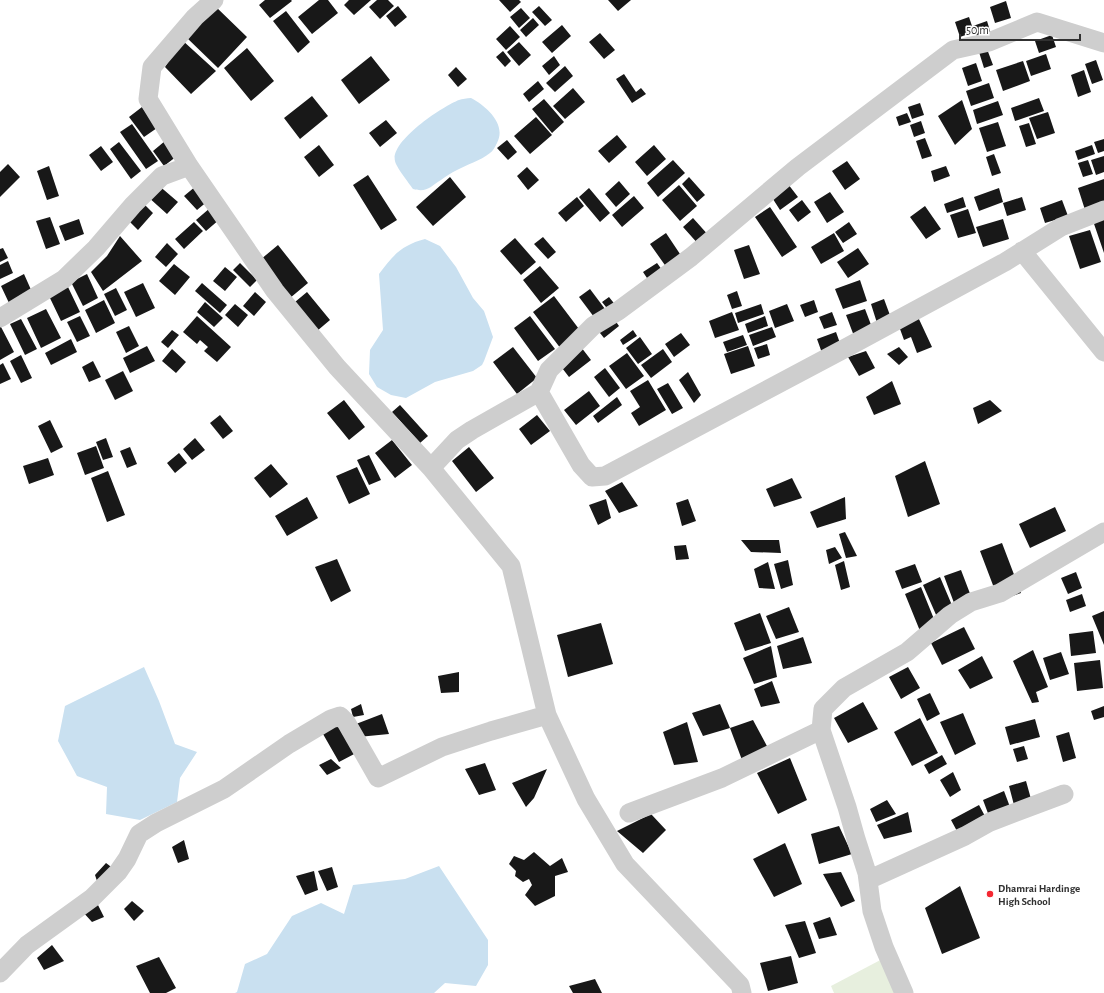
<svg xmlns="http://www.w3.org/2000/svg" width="1104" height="993" font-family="'Alegreya Sans',sans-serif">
	<rect width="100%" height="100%" fill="#fff"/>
	<path fill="#e7efde" d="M888 956 901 993H834L831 986Z"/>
	<path fill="#c9e0f0" d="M471 98C486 106 507 124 497 143 495 147 493 151 490 153 480 161 468 164 457 170 451 173 446 176 441 180 431 186 427 193 413 189 409 183 396 167 395 161 390 141 443 106 459 100 462 99 467 98 471 98Z
		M425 239 440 246 456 267 473 298 484 311 493 337 484 361 482 365 473 371 435 382 406 398 391 395 377 387 369 374 370 350 383 330 379 274C393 255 402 245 425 239Z
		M144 667 159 701 175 744 197 752 180 778 177 802 140 820 106 814 107 787 77 776 58 741 65 706Z
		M439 866 488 940V965L476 986 445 983 434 993H235L237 992 245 964 267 954 292 916 321 903 344 914 353 885 405 879Z"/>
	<path fill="#181818" d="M265 0H291L292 1 270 18 259 5Z
		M319 0H328L338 13 312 34 298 17Z
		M349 0H371L354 15 344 5Z
		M377 0H388L394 6 380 19 369 7Z
		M499 0H519L521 2 510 12Z
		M608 0H631L618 11Z
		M1006 1 1011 18 995 23 990 7Z
		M215 6 247 37 218 68 185 36Z
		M398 6 407 17 395 27 386 16Z
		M539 6 552 20 545 26 532 12Z
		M521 8 530 18 519 28 510 17Z
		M286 11 310 42 298 53 273 21Z
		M969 17 974 32 960 37 955 22Z
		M533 18 539 25 526 37 520 30Z
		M987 21 991 34 978 39 973 26Z
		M562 25 571 36 552 53 542 42Z
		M510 26 520 37 506 50 496 39Z
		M600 33 615 50 604 59 589 42Z
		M1052 35 1056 47 1039 53 1035 41Z
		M182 40 216 71 191 94 165 67Z
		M519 42 531 55 519 66 507 52Z
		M247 48 274 81 251 101 224 68Z
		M987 49 993 65 984 68 979 52Z
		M503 51 511 61 505 67 496 57Z
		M1046 54 1051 69 1031 76 1026 61Z
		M371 56 390 80 359 104 341 80Z
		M554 56 560 65 549 75 542 66Z
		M1096 60 1103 80 1092 84 1085 64Z
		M1023 61 1030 81 1003 91 996 70Z
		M976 63 982 81 968 86 962 68Z
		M565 66 573 76 555 92 546 83Z
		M456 67 467 79 458 87 448 75Z
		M1084 70 1091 92 1078 97 1071 75Z
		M624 74 636 92 641 88 646 94 632 103 616 79Z
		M538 81 544 89 529 102 523 94Z
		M989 83 994 98 971 106 966 91Z
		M573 88 585 102 565 119 553 106Z
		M312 96 328 116 300 139 284 118Z
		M1039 98 1044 111 1015 121 1011 108Z
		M544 99 564 122 552 133 532 109Z
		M962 100 972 129 955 145 938 116Z
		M998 101 1003 115 977 124 973 110Z
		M920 103 924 115 912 119 908 107Z
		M142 107 157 128 144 137 129 117Z
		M1048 112 1055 133 1037 139 1029 118Z
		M907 113 911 122 899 126 896 117Z
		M536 117 552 135 530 154 514 136Z
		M386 120 397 133 380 147 369 133Z
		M921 121 925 133 914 137 910 125Z
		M998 122 1006 146 987 152 979 128Z
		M1029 123 1036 144 1026 147 1019 126Z
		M132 124 158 161 146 169 120 132Z
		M617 135 627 147 609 163 598 151Z
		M925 138 932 156 922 159 916 141Z
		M1104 139V151L1098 153 1094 142Z
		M507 140 517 152 508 160 497 148Z
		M165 141 177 156 164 166 153 151Z
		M119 142 141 171 131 179 110 149Z
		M319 145 334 165 319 177 304 157Z
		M654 145 666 159 647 176 635 162Z
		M1092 145 1095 154 1078 160 1075 151Z
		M101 146 113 162 101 171 89 155Z
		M994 154 1001 173 992 176 986 157Z
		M1104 156V172L1096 175 1091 160Z
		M673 160 685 173 658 197 647 183Z
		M1088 160 1093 174 1083 177 1078 163Z
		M847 161 860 179 845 190 832 171Z
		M8 164 20 177 0 197V172Z
		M49 166 59 196 47 200 37 171Z
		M946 166 950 176 934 182 931 171Z
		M527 167 539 180 528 190 517 176Z
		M368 175 397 220 381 230 353 185Z
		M450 177 466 197 433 226 416 207Z
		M689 177 705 195 697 202 682 184Z
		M1104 179V207L1086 213 1078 188Z
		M619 181 630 194 616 207 605 194Z
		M157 184 178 202 167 214 147 196Z
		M788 184 798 197 780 210 771 196Z
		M679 185 697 206 680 221 662 200Z
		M196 186 209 200 197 210 184 196Z
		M589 188 610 213 600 222 579 197Z
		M999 188 1003 202 979 211 974 197Z
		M830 192 844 212 827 223 814 202Z
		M634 196 644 208 622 227 612 215Z
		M577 197 584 206 566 222 558 213Z
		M963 197 966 207 947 213 944 204Z
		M1022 197 1026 210 1007 216 1003 203Z
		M802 200 811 212 798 222 789 210Z
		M1062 200 1068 216 1045 223 1040 208Z
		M144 204 153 213 138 230 129 221Z
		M925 206 941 229 926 239 910 217Z
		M770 207 797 247 782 257 755 217Z
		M210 208 220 219 206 231 196 220Z
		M968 209 976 233 958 238 950 215Z
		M1104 214V253L1092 218Z
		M50 217 60 244 46 249 36 221Z
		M693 218 710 237 700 246 683 227Z
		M79 219 84 234 65 241 59 226Z
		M1003 219 1009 239 983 247 976 227Z
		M194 222 203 231 184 249 175 239Z
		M849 222 857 234 843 243 835 232Z
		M1090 230 1101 262 1080 269 1069 236Z
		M666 233 682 257 667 268 650 244Z
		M834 233 844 251 821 264 811 247Z
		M120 236 142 261 103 291 91 272 107 256Z
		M543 237 556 252 548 259 534 244Z
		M515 238 536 262 521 275 500 251Z
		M167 243 178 254 166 267 155 257Z
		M278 245 308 283 290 298 260 260Z
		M749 245 760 274 744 279 734 250Z
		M3 248 8 258 0 262V249Z
		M858 248 869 264 848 278 837 262Z
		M8 261 13 273 0 279V265Z
		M240 263 257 280 250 287 233 270Z
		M657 263 665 274 651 284 643 272Z
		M174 264 190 277 175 295 159 281Z
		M540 266 559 288 541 303 523 280Z
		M225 267 237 277 225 291 213 281Z
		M24 274 32 292 9 303 1 286Z
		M87 274 98 298 83 306 71 282Z
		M860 280 867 301 843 309 835 289Z
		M143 283 155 308 136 317 124 292Z
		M202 283 227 305 220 313 195 291Z
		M68 287 80 312 61 321 49 296Z
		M116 288 127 310 115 316 104 294Z
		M590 289 608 313 597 321 579 297Z
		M737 291 742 306 732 309 727 295Z
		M255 292 266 302 254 316 243 306Z
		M307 292 330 320 317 331 295 302Z
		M554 296 582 333 561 349 533 312Z
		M609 297 617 307 610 312 602 302Z
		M884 299 891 318 877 323 871 304Z
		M104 300 115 323 96 333 85 310Z
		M814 300 818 312 805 317 800 305Z
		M205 302 223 318 214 327 197 312Z
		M235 304 248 315 238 327 225 315Z
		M761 304 764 314 738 323 735 313Z
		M787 304 794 321 775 328 769 311Z
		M46 309 61 338 41 348 27 318Z
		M865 309 873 330 854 336 846 315Z
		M732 312 739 330 715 338 709 321Z
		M832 312 837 325 824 329 819 317Z
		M80 316 90 336 77 342 67 322Z
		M197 316 231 347 217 362 204 351 208 347 200 340 197 344 183 332Z
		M530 316 555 349 538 361 514 328Z
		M612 316 619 326 604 338 596 328Z
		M765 316 768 326 748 333 745 324Z
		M918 317 932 347 917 353 911 337 904 340 900 329Z
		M21 319 37 349 25 355 10 324Z
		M0 325 14 352 0 360Z
		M129 326 139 346 126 353 116 332Z
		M772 327 776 337 753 346 749 335Z
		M172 330 179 335 168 348 161 342Z
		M633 330 637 336 623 345 620 340Z
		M836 332 841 346 822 353 817 339Z
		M681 333 690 345 674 357 665 344Z
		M743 335 747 345 727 352 723 342Z
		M640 337 652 354 638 364 626 348Z
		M71 339 77 352 51 365 45 353Z
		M767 344 770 355 758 359 754 348Z
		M147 346 155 361 130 373 123 358Z
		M748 346 755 366 731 374 724 354Z
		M513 347 537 378 517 394 493 362Z
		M581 347 591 360 569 377 559 364Z
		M899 347 908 357 899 365 887 354Z
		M172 349 186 362 176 373 162 361Z
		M663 349 672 362 651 378 641 365Z
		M866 351 875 368 859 376 848 357Z
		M627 353 644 376 626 389 609 366Z
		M21 355 32 378 21 383 10 361Z
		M93 361 101 377 89 382 82 367Z
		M3 363 11 379 0 384V365Z
		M605 368 620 388 609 397 594 377Z
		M123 371 133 391 115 400 105 380Z
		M688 372 701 395 694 403 679 380Z
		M648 380 666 410 639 426 631 413 640 407 630 391Z
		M892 381 901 404 874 415 866 397Z
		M668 383 683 408 672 414 657 389Z
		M589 391 600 406 576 425 564 410Z
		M617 397 622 405 598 423 593 416Z
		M344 400 365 427 349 440 327 413Z
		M990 400 1002 411 978 424 973 408Z
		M400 405 428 436 420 443 392 412Z
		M220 415 233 431 223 439 210 423Z
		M537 415 550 431 531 445 519 429Z
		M50 420 63 447 51 453 38 426Z
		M106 438 113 457 103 460 96 442Z
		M195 438 205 450 192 460 183 449Z
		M392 440 412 465 395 478 375 453Z
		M96 446 104 468 85 475 77 453Z
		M130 447 137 464 127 468 120 451Z
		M469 447 494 478 476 492 452 461Z
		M179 453 187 463 175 473 167 463Z
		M369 455 381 480 369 485 357 460Z
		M48 458 54 475 29 484 23 466Z
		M925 461 940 504 908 517 895 476Z
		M271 464 288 484 270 498 254 478Z
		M357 467 370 494 349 504 336 476Z
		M108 471 125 515 107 522 91 478Z
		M792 478 802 498 774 507 766 489Z
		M622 482 638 506 619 513 605 491Z
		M307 497 318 518 287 536 275 516Z
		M845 497 846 519 817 528 810 512Z
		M606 499 611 518 598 525 589 505Z
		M688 499 696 521 682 526 676 503Z
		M1055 507 1066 531 1030 548 1019 524Z
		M845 532 857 556 846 558 839 534Z
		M741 540H779L781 553 751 552Z
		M1002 543 1021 593 999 601 980 551Z
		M686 545 689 559 676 560 674 546Z
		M835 547 842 558 829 564 826 550Z
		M337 559 351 591 331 602 315 567Z
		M788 560 793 585 781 589 774 564Z
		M844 561 850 587 841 590 835 565Z
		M768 562 775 589 759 588 754 569Z
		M915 564 922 582 902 589 895 571Z
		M961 570 974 604 957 611 944 576Z
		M1076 572 1082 588 1068 594 1061 578Z
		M940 577 954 610 937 617 923 585Z
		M921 587 936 624 920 631 905 594Z
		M1082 594 1086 606 1070 612 1066 600Z
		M789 607 799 632 776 639 766 616Z
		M1104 611V645L1092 616Z
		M760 613 771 643 745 651 734 623Z
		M601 623 613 664 568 677 557 635Z
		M964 627 975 649 942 665 931 643Z
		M1093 631 1096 653 1071 656 1069 634Z
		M803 637 812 663 783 669 777 646Z
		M771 646 777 677 754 684 743 658Z
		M1033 650 1048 687 1036 692 1039 702 1032 703 1013 661Z
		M1061 652 1069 674 1050 680 1043 658Z
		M982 656 993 678 970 689 958 670Z
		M1100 660 1103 688 1077 691 1074 663Z
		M908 667 920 688 901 699 889 677Z
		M459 672V692L441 693 438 676Z
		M772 681 780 703 761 707 754 689Z
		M930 693 940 714 927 721 917 699Z
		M863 702 878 729 848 743 834 718Z
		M361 704 364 715 353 717 351 709Z
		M720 704 730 728 703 736 692 713Z
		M1104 706V717L1094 720 1091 711Z
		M963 713 976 744 955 755 940 722Z
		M382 714 389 734 358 737 356 724Z
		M920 718 938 753 912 766 894 732Z
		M1035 719 1040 737 1010 745 1005 727Z
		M753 720 768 748 742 760 730 728Z
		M687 722 698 762 674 765 663 732Z
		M340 723 358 752 339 762 323 734Z
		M1069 732 1076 758 1063 762 1056 736Z
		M1024 746 1028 759 1017 762 1013 749Z
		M942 755 947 764 929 774 924 765Z
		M790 758 807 800 778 814 757 773Z
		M331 759 341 768 327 775 319 765Z
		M485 763 496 790 479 795 465 769Z
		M547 769 534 798 526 807 512 783Z
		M953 772 961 790 950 797 940 780Z
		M1026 781 1031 799 1014 805 1009 786Z
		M1004 791 1010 807 989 816 983 800Z
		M887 800 896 814 876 822 870 809Z
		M979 805 986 818 958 833 951 820Z
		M908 812 912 832 884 839 877 825Z
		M651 814 666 830 643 853 617 831Z
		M839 826 852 854 819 864 811 834Z
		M184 840 189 859 178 863 172 847Z
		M785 843 802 884 774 897 753 859Z
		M534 852 550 866 562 858 568 872 555 876V896L535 906 525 895 532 885 529 879 523 882 515 876 516 871 509 864 514 856 524 860Z
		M106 863 118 872 99 887 95 875Z
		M332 867 338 887 327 891 318 871Z
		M314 871 318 890 305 895 296 876Z
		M841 872 855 901 841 907 823 874Z
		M960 886 980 938 942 954 925 908Z
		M132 901 144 911 134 921 124 909Z
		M97 903 104 917 92 922 82 911Z
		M830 917 837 935 819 939 813 923Z
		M805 921 816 953 799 958 785 925Z
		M52 945 64 961 44 970 37 958Z
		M791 956 798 983 768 991 760 963Z
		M159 957 176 988 166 993H150L136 966Z
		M595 979 602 993H573L569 986Z"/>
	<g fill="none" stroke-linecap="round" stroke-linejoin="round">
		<path stroke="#cecece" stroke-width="19" d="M214 0 195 17 152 67 148 99 189 166 275 291 337 367 431 468 511 566 547 715 586 799 625 864 740 985 742 993
			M1022 251 1104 352
			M0 318 64 279 96 248 133 205 162 176 189 166
			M539 392 581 465 592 477 605 476 842 350 1005 262 1061 227 1104 210
			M431 468 457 440 472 430 539 392 549 370 593 326 618 311 691 257 798 167 953 50 989 42 1037 22 1104 43
			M629 813 722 778 821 730
			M868 880 965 836 990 822 1064 794
			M0 973 27 945 92 898 118 872 127 859 139 834 156 823 224 789 289 744 331 719 340 716 346 722 378 778 442 747 491 731 547 715
			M904 993 884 947 872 911 867 873 856 839 847 807 821 730 823 709 844 688 907 652 950 615 971 602 1000 593 1104 532"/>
	</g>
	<circle fill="#f42731" stroke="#fff" stroke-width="1.5" cx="990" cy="894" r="4"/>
	<g text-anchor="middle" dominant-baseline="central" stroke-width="4" stroke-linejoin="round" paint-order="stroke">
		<g font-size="11" font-weight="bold" fill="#313131" stroke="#fff" text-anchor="start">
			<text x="998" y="888">Dhamrai Hardinge<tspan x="998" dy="13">High School</tspan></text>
		</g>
	</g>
	<path d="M960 34v6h120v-6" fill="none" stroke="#313131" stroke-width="2"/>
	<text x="966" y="34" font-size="12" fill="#313131" stroke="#ffffff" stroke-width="3" paint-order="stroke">50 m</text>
</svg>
